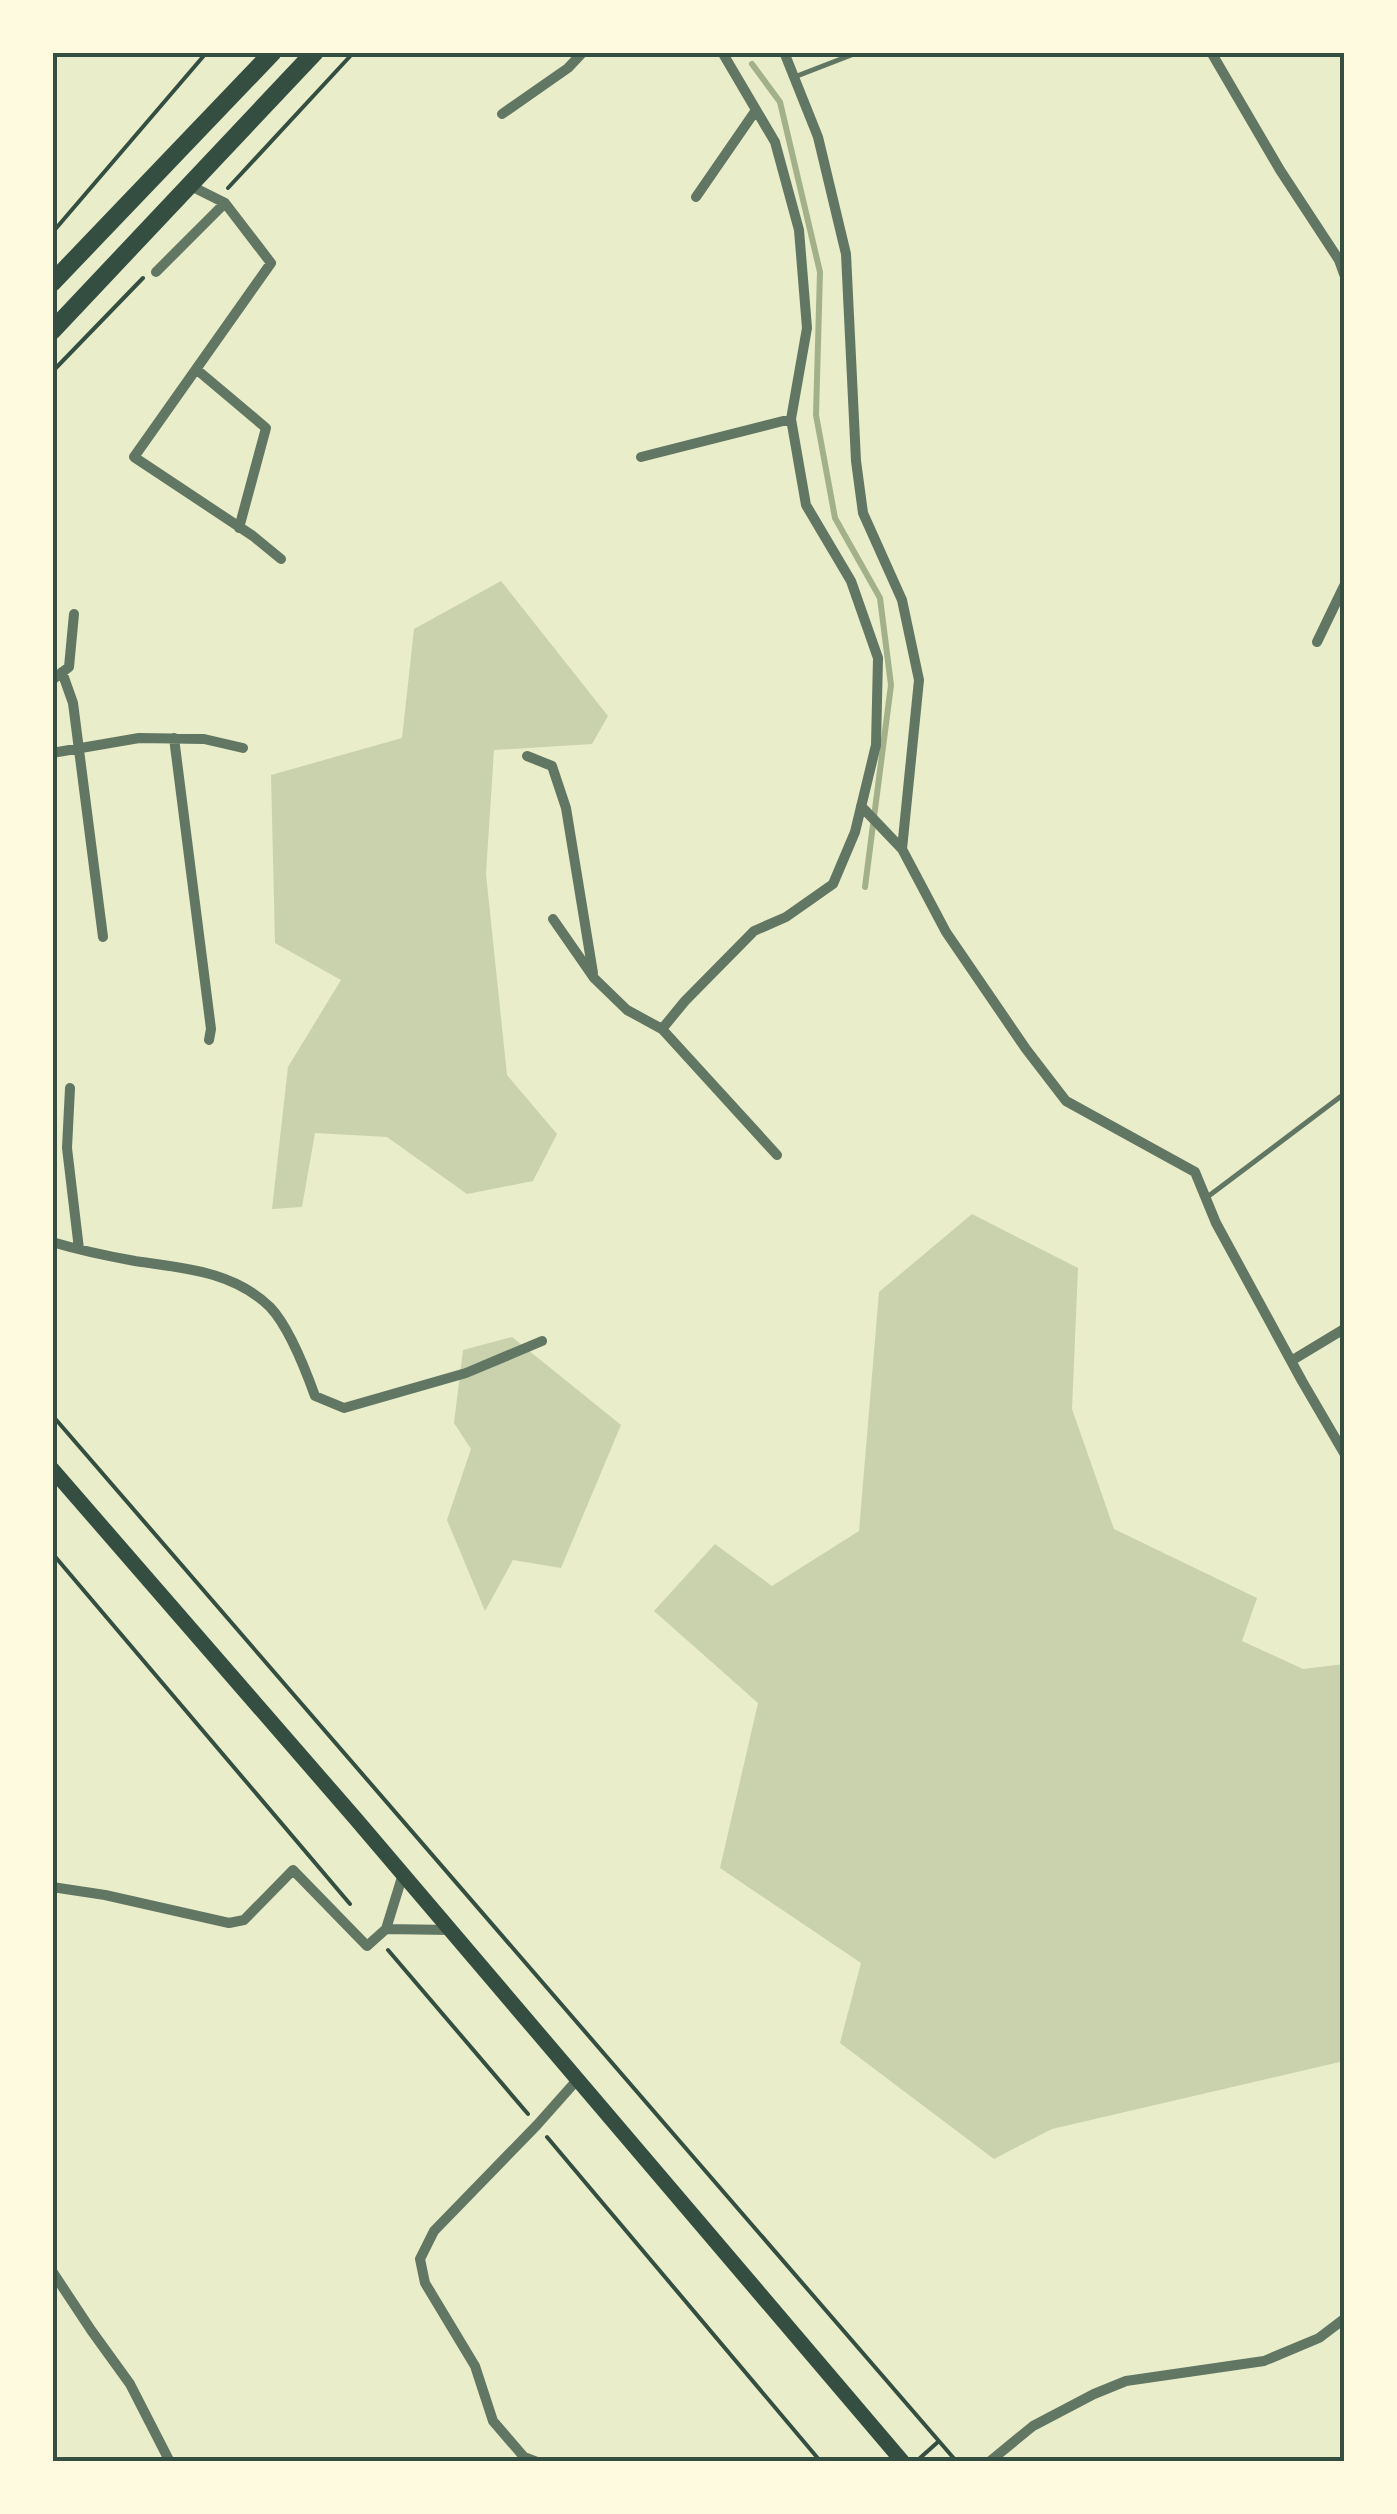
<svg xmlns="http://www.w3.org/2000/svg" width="1397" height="2514" font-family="'Golos Text',sans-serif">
	<rect width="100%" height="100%" fill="#e9edc9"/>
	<path fill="#cad2ad" d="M501 581 608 716 592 744 494 750 486 874 507 1075 557 1134 533 1181 467 1194 387 1137 315 1133 302 1207 272 1209 288 1067 341 980 275 943 271 775 402 738 414 629Z
		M972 1214 1078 1268 1072 1409 1114 1529 1257 1598 1242 1641 1303 1669 1344 1664V2061L1052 2129 994 2159 840 2043 861 1963 720 1868 758 1703 654 1611 715 1544 772 1586 859 1531 879 1292Z
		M512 1337 621 1425 561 1568 513 1560 485 1611 447 1520 471 1449 454 1423 463 1350Z"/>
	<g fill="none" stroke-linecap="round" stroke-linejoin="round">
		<path stroke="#a3b18a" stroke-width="6" d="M752 64 780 102 820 272 816 415 835 518 880 598 891 685 865 887"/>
		<path stroke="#344e41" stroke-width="4" d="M228 188 354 52
			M52 233 207 52
			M52 372 143 278
			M52 1415 957 2462
			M52 1553 350 1904
			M388 1950 528 2114
			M547 2137 821 2462
			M920 2458 939 2441"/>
		<path stroke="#617663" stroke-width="5" d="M797 76 859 52
			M1206 1198 1344 1094"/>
		<path stroke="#617663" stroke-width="10" d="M693 52H715
			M726 52H741
			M784 52 818 137 846 254 856 461 863 513 902 600 919 680 902 849
			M1211 52 1280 170 1339 260 1344 274
			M502 114 568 68 583 52
			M189 185 225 203 271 263 134 457 253 536 281 559
			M696 197 756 110
			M156 272 225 203
			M196 369 266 428 239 528
			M641 457 791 419
			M1317 642 1344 586
			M62 672 73 703 103 937
			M52 680 69 667 74 614
			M174 738 211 1029 209 1040
			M52 753 139 738 204 739 243 748
			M527 756 552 766 566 808 593 973
			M861 806 902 849 946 932 1026 1049 1066 1101 1195 1172 1216 1223 1302 1381 1344 1453
			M553 919 594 978 627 1010 662 1029 777 1155
			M662 1029 685 1001 754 931 786 917 833 884 855 832 876 745 878 658 851 581 806 505 791 419 807 328 799 230 775 142 722 52
			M70 1088 67 1148 79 1249
			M52 1242C79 1250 107 1256 135 1261 183 1268 233 1271 270 1307 288 1326 306 1371 315 1396L344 1408 466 1373 542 1341
			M1291 1361 1344 1329
			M403 1874 386 1929 450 1930
			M52 1887 105 1895 229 1923 244 1920 293 1870 367 1946 386 1929
			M52 2271 91 2330 130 2384 170 2462
			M537 2462 524 2457 493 2421 475 2366 425 2283 420 2259 434 2231 537 2125 577 2080
			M989 2462 1033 2426 1094 2394 1126 2381 1264 2361 1319 2338 1344 2319"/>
		<path stroke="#344e41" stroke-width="15" d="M52 1469 355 1818 903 2462"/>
		<path stroke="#344e41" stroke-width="18" d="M52 283 273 52
			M52 331 315 52"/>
	</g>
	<rect width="1397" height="2514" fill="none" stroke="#fefae0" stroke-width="110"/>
	<rect x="55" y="55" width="1287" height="2404" fill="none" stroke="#344e41" stroke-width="4"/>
</svg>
